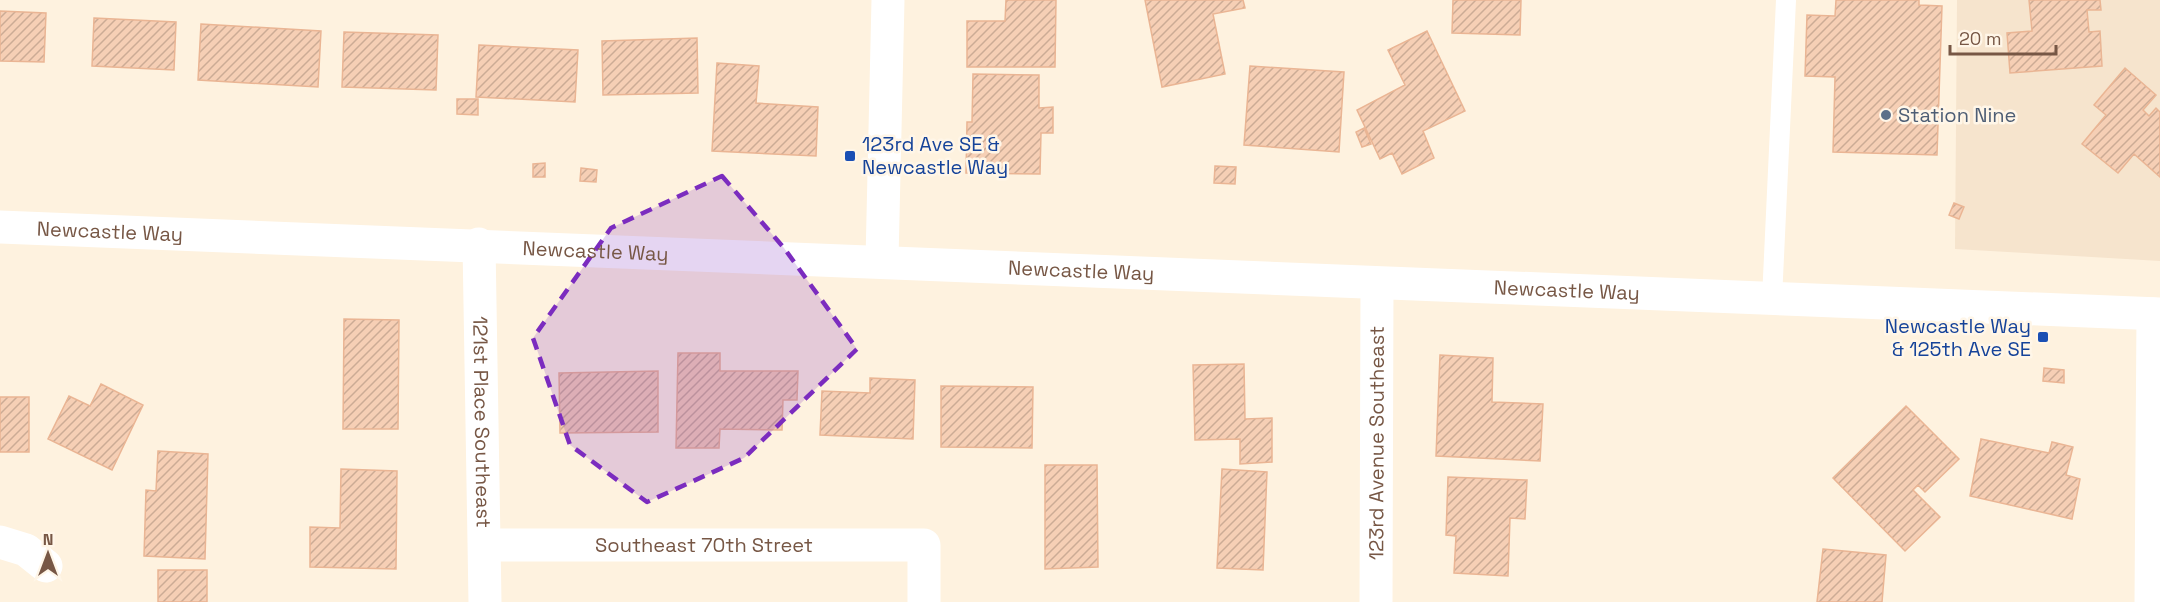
<svg xmlns="http://www.w3.org/2000/svg" width="2160" height="602" font-family="'Space Grotesk',sans-serif">
	<defs>
		<pattern id="building-hatch" width="6" height="6" patternUnits="userSpaceOnUse" patternTransform="scale(1.5)"><rect width="6" height="6" fill="#f6cfb5"/><path d="M-1 1l2-2M0 6l6-6M5 7l2-2" fill="none" stroke="#ccab95"/></pattern>
	</defs>
	<rect width="100%" height="100%" fill="#fef2df"/>
	<path fill="#f6e4cd" d="M1957 0H2160V261L1955 249Z"/>
	<path fill="url(#building-hatch)" stroke="#eab594" stroke-width="1.5" d="M1006 0H1056L1055 67H967V21H1005Z
		M1145 0H1243L1245 8 1213 14 1225 74 1162 87Z
		M1453 0H1521L1520 35 1452 33Z
		M1836 0H1919V5L1942 6 1937 155 1833 152 1835 77 1805 76 1807 15 1835 16Z
		M2029 0H2100L2101 10H2087L2089 32 2100 31 2102 66 2010 73 2007 33 2032 31Z
		M0 11 46 13 44 62 0 61Z
		M94 18 176 22 174 70 92 66Z
		M201 24 321 31 318 87 198 80Z
		M1427 31 1465 111 1423 131 1434 158 1402 174 1392 153 1380 159 1357 110 1405 85 1388 50Z
		M344 32 438 35 436 90 342 87Z
		M697 38 698 93 603 95 602 41Z
		M479 45 578 50 575 102 476 97Z
		M717 63 759 66 756 103 818 107 816 156 712 151Z
		M1250 66 1344 72 1339 152 1244 145Z
		M2125 68 2156 95 2143 110 2149 116 2156 108 2160 112V177L2134 154 2118 173 2082 144 2106 115 2094 105Z
		M973 74 1039 75V108L1053 107V133H1041L1040 174 966 173 967 122H972Z
		M457 99H478V115L457 114Z
		M1364 128 1371 144 1362 147 1356 132Z
		M545 163V177H533V164Z
		M1215 166 1236 167 1235 184 1214 183Z
		M581 168 597 170 596 182 580 181Z
		M1954 203 1964 207 1959 219 1949 215Z
		M344 319 399 320 398 429H343Z
		M678 353H720V371H798L797 400H783L782 430 720 429 719 448H676Z
		M1440 355 1493 358 1492 402 1543 404 1540 461 1436 456Z
		M1244 364 1245 419 1272 418V462L1240 464V439L1195 440 1193 365Z
		M2044 368 2064 370V383L2043 381Z
		M658 371V432L560 433 559 373Z
		M870 378 915 380 913 439 820 435 822 391 870 393Z
		M101 384 143 405 112 470 48 439 69 396 90 406Z
		M941 386 1033 387 1032 448 941 447Z
		M0 397H29V452H0Z
		M1906 406 1959 459 1925 492 1918 485 1913 490 1940 517 1905 551 1833 478Z
		M1981 439 2049 453 2052 442 2073 447 2066 475 2080 479 2072 519 1970 496Z
		M158 451 208 454 205 559 144 556 146 490 156 491Z
		M1045 465H1097L1098 567 1045 569Z
		M341 469 397 471 396 569 310 567V527L340 528Z
		M1222 469 1267 472 1263 570 1217 568Z
		M1448 477 1527 480 1525 519 1510 518 1508 576 1454 573 1456 536 1446 535Z
		M1823 549 1886 555 1882 602H1817Z
		M158 570H207V602H158Z"/>
	<g fill="none" stroke-linecap="round" stroke-linejoin="round">
		<path stroke="#fff" stroke-width="20" d="M1772 299 1786 0"/>
		<g stroke="#fff" stroke-width="33">
			<path id="s1" d="M479 244 485 602"/>
			<path d="M0 542 26 550 46 566"/>
			<path id="s2" d="M485 545H924V602"/>
			<path id="s3" d="M1376 602 1377 284"/>
			<path d="M2151 602 2153 314"/>
		</g>
		<g stroke="#fff" stroke-width="33">
			<path id="s4" d="M0 227 2160 314"/>
			<path d="M882 260 888 0"/>
		</g>
	</g>
	<path fill="#7b2cbf" fill-opacity="0.2" stroke="#7b2cbf" stroke-width="4.5" stroke-dasharray="12 8" stroke-linejoin="round" d="M722 176 784 248 857 349 744 458 647 502 570 445 533 338 611 228Z"/>
	<circle fill="#5c6f8a" stroke="#fff6e8" stroke-width="2" cx="1886" cy="115" r="6"/>
	<g fill="#1a4fb4" stroke="#fff6e8" stroke-width="2">
		<rect x="844" y="150" width="12" height="12" rx="3"/>
		<rect x="2037" y="331" width="12" height="12" rx="3"/>
	</g>
	<g text-anchor="middle" dominant-baseline="central" stroke-width="5" stroke-linejoin="round" paint-order="stroke">
		<g font-size="20" fill="#4e5e75" stroke="#fff6e8" text-anchor="start">
			<text x="1898" y="115">Station Nine</text>
		</g>
		<g font-size="20" fill="#164399" stroke="#fff6e8" text-anchor="start">
			<text x="862" y="144">123rd Ave SE &amp;<tspan x="862" dy="23">Newcastle Way</tspan></text>
			<text x="2031" y="326" text-anchor="end">Newcastle Way<tspan x="2031" dy="23">&amp; 125th Ave SE</tspan></text>
		</g>
		<g font-size="20" fill="#775745" stroke="#fff6e8">
			<text stroke="none"><textPath href="#s4" startOffset="110">Newcastle Way</textPath></text>
			<text stroke="none"><textPath href="#s4" startOffset="596">Newcastle Way</textPath></text>
			<text stroke="none"><textPath href="#s4" startOffset="1082">Newcastle Way</textPath></text>
			<text stroke="none"><textPath href="#s4" startOffset="1568">Newcastle Way</textPath></text>
			<text stroke="none"><textPath href="#s1" startOffset="178">121st Place Southeast</textPath></text>
			<text stroke="none"><textPath href="#s3" startOffset="159">123rd Avenue Southeast</textPath></text>
			<text stroke="none"><textPath href="#s2" startOffset="219">Southeast 70th Street</textPath></text>
		</g>
	</g>
	<g transform="translate(48 554)" stroke="#fff6e8" stroke-width="4.5" paint-order="stroke">
	<path d="M0-4.5L10 22L0 15L-10 22Z" fill="#775745"/>
	<text y="-9" font-size="16" font-weight="bold" text-anchor="middle" fill="#775745">N</text>
	</g>
	<path d="M1950 45v9h106v-9" fill="none" stroke="#775745" stroke-width="3"/>
	<text x="1959" y="45" font-size="18" fill="#775745" stroke="#fff6e8" stroke-width="4.5" paint-order="stroke">20 m</text>
</svg>
